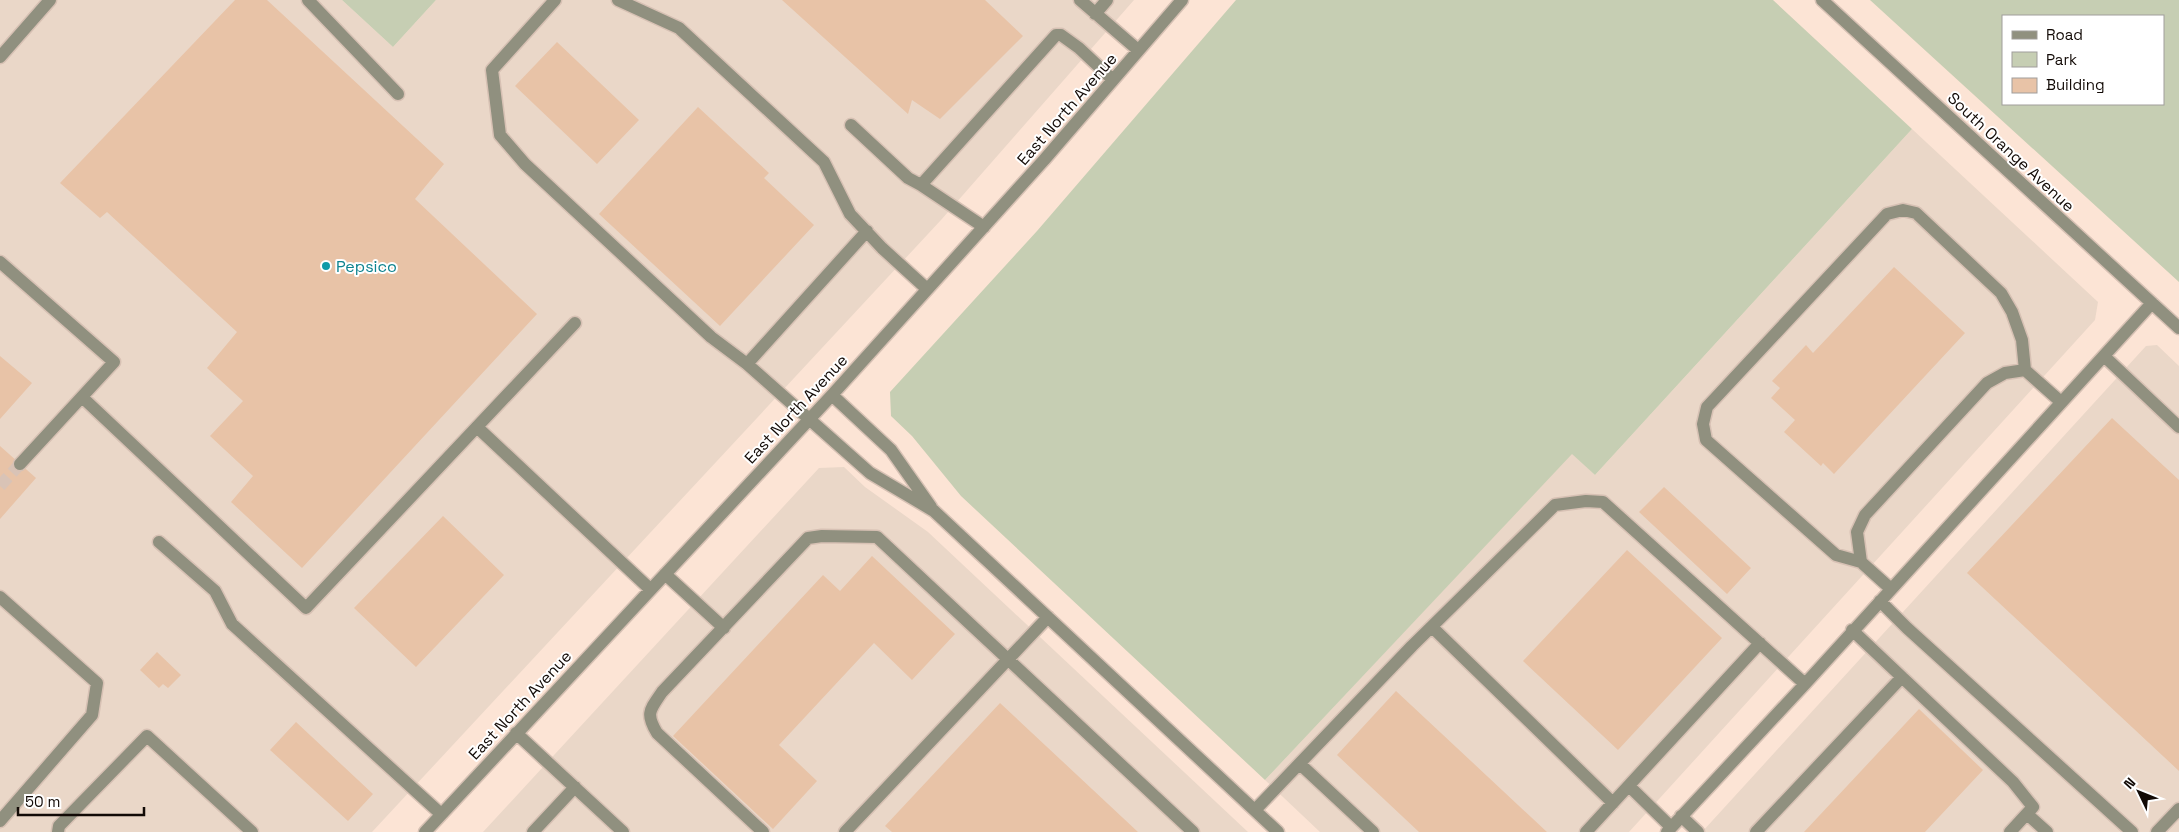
<svg xmlns="http://www.w3.org/2000/svg" width="2179" height="832" font-family="'Space Grotesk',sans-serif">
	<rect width="100%" height="100%" fill="#fce4d5"/>
	<path fill="#ead7c8" d="M0 0H342L393 47 436 0H1134L941 220 372 832H0Z
		M1912 129 2098 302 2095 320 1629 832H1320L1265 780 1572 453 1595 475Z
		M2157 345 2179 366V832H1702L2146 346Z
		M844 467 865 487 928 532 1248 832H483L819 468Z"/>
	<path fill="#c6ceb3" fill-rule="evenodd" d="M342 0H436L393 47Z
		M1236 0H1773L1912 129 1595 475 1572 454 1265 780 961 496 912 436 891 416 890 392 1037 231Z
		M1870 0H2179V282ZM2003 16H2163V104H2003Z"/>
	<path fill="#e8c3a7" d="M235 0H267L444 164 415 199 537 314 302 568 231 502 253 476 210 436 243 401 207 368 237 332 107 212 100 218 60 183Z
		M782 0H985L1023 36 940 119 912 100 908 114Z
		M557 42 639 120 597 164 515 86Z
		M698 107 769 173 764 178 814 225 720 326 599 214Z
		M1894 267 1965 333 1834 474 1823 463 1821 466 1784 432 1795 420 1771 398 1780 388 1772 381 1806 345 1813 353Z
		M0 356 32 383 0 419Z
		M2112 418 2179 480V771L1967 573Z
		M0 446 36 478 0 519Z
		M1664 487 1751 568 1727 594 1639 512Z
		M443 516 504 575 416 667 354 608Z
		M1627 550 1722 638 1618 750 1523 661Z
		M872 556 955 634 912 680 874 643 779 745 817 781 773 829 673 736 823 575 840 591Z
		M157 652 181 675 168 688 163 684 159 688 140 670Z
		M1396 691 1547 832H1419L1337 755Z
		M1000 703 1138 832H892L885 826Z
		M1919 709 1983 770 1925 832H1804Z
		M296 722 373 794 348 821 270 750Z"/>
	<g fill="none" stroke-linecap="round" stroke-linejoin="round">
		<path stroke="#d9c3b6" stroke-width="12" stroke-dasharray="12 6" stroke-linecap="butt" d="M0 486 20 464"/>
		<defs>
			<path id="minor" d="M308 0 398 94
				M555 0 492 70 500 135 525 164 711 337 747 364 870 473 934 511 1278 832
				M618 0 679 28 824 162 850 214 882 248 927 289
				M1080 0 1138 50
				M1822 0 2179 328
				M1095 14 1107 0
				M0 57 50 0
				M851 125 908 178 921 185
				M984 227 921 185 1056 35H1061L1079 48 1113 80
				M0 262 114 362 20 464
				M2104 356 2179 427
				M747 364 867 231
				M832 395 891 450 931 507
				M82 397 306 608 575 323
				M478 428 650 589
				M159 542 215 591 232 624 441 814
				M1861 562 1836 555 1706 440 1703 424 1707 407 1887 214 1903 210 1916 213 2001 293 2012 312 2022 340 2025 370
				M665 574 724 628
				M1891 589 1861 562 1857 532 1865 515 1987 383 2005 373 2025 370 2061 402
				M0 597 97 683 92 715 0 821
				M1880 601 1907 628 2132 832
				M1432 627 1613 803
				M1852 630 2013 782 2033 807 2010 832
				M516 733 623 832
				M1300 764 1373 832
				M1629 786 1671 827
				M1255 810 1412 646 1555 505 1586 501 1603 502 1805 684
				M2027 814 2047 832
				M1681 816 1698 832
				M58 832 59 826 147 736 252 832
				M425 832 832 395 1044 160 1182 0
				M533 832 575 787
				M763 832 657 733C645 713 650 710 662 692L808 538 822 536 877 537 1193 832
				M845 832 1048 617
				M1586 832 1760 643
				M1667 832 1805 684 2152 303
				M1756 832 1902 677
				M2157 832 2179 809"/>
		</defs>
		<use href="#minor" stroke="#d7c1b4" stroke-width="15"/>
		<use href="#minor" stroke="#90907f" stroke-width="12"/>
	</g>
	<circle fill="#0f9aa8" stroke="#fff" stroke-width="2" cx="326" cy="266" r="5"/>
	<g text-anchor="middle" dominant-baseline="central" stroke-width="4" stroke-linejoin="round" paint-order="stroke">
		<g font-size="16" fill="#120a06" stroke="#fff">
			<text transform="translate(1067 109) rotate(-49)">East North Avenue</text>
			<text transform="translate(2011 152) rotate(43)">South Orange Avenue</text>
			<text transform="translate(796 409) rotate(-47)">East North Avenue</text>
			<text transform="translate(520 705) rotate(-47)">East North Avenue</text>
		</g>
		<g font-size="16" fill="#0d838f" stroke="#fff" text-anchor="start">
			<text x="336" y="266">Pepsico</text>
		</g>
	</g>
	<rect x="2002" y="15" width="162" height="90" fill="#ffffff" stroke="#a09d9b"/>
	<rect x="2012" y="31" width="25" height="8" fill="#90907f" stroke="#a09d9b"/>
	<text x="2046" y="40" font-size="15" fill="#120a06">Road</text>
	<rect x="2012" y="52" width="25" height="15" fill="#c6ceb3" stroke="#a09d9b"/>
	<text x="2046" y="65" font-size="15" fill="#120a06">Park</text>
	<rect x="2012" y="78" width="25" height="15" fill="#e8c3a7" stroke="#a09d9b"/>
	<text x="2046" y="90" font-size="15" fill="#120a06">Building</text>
	<g transform="translate(2139 792) rotate(313)" stroke="#ffffff" stroke-width="4" paint-order="stroke">
	<path d="M0-4L9 19L0 12L-9 19Z" fill="#120a06"/>
	<text y="-8" font-size="14" font-weight="bold" text-anchor="middle" fill="#120a06">N</text>
	</g>
	<path d="M18 807v8h126v-8" fill="none" stroke="#120a06" stroke-width="2.5"/>
	<text x="25" y="807" font-size="15" fill="#120a06" stroke="#ffffff" stroke-width="4" paint-order="stroke">50 m</text>
</svg>
